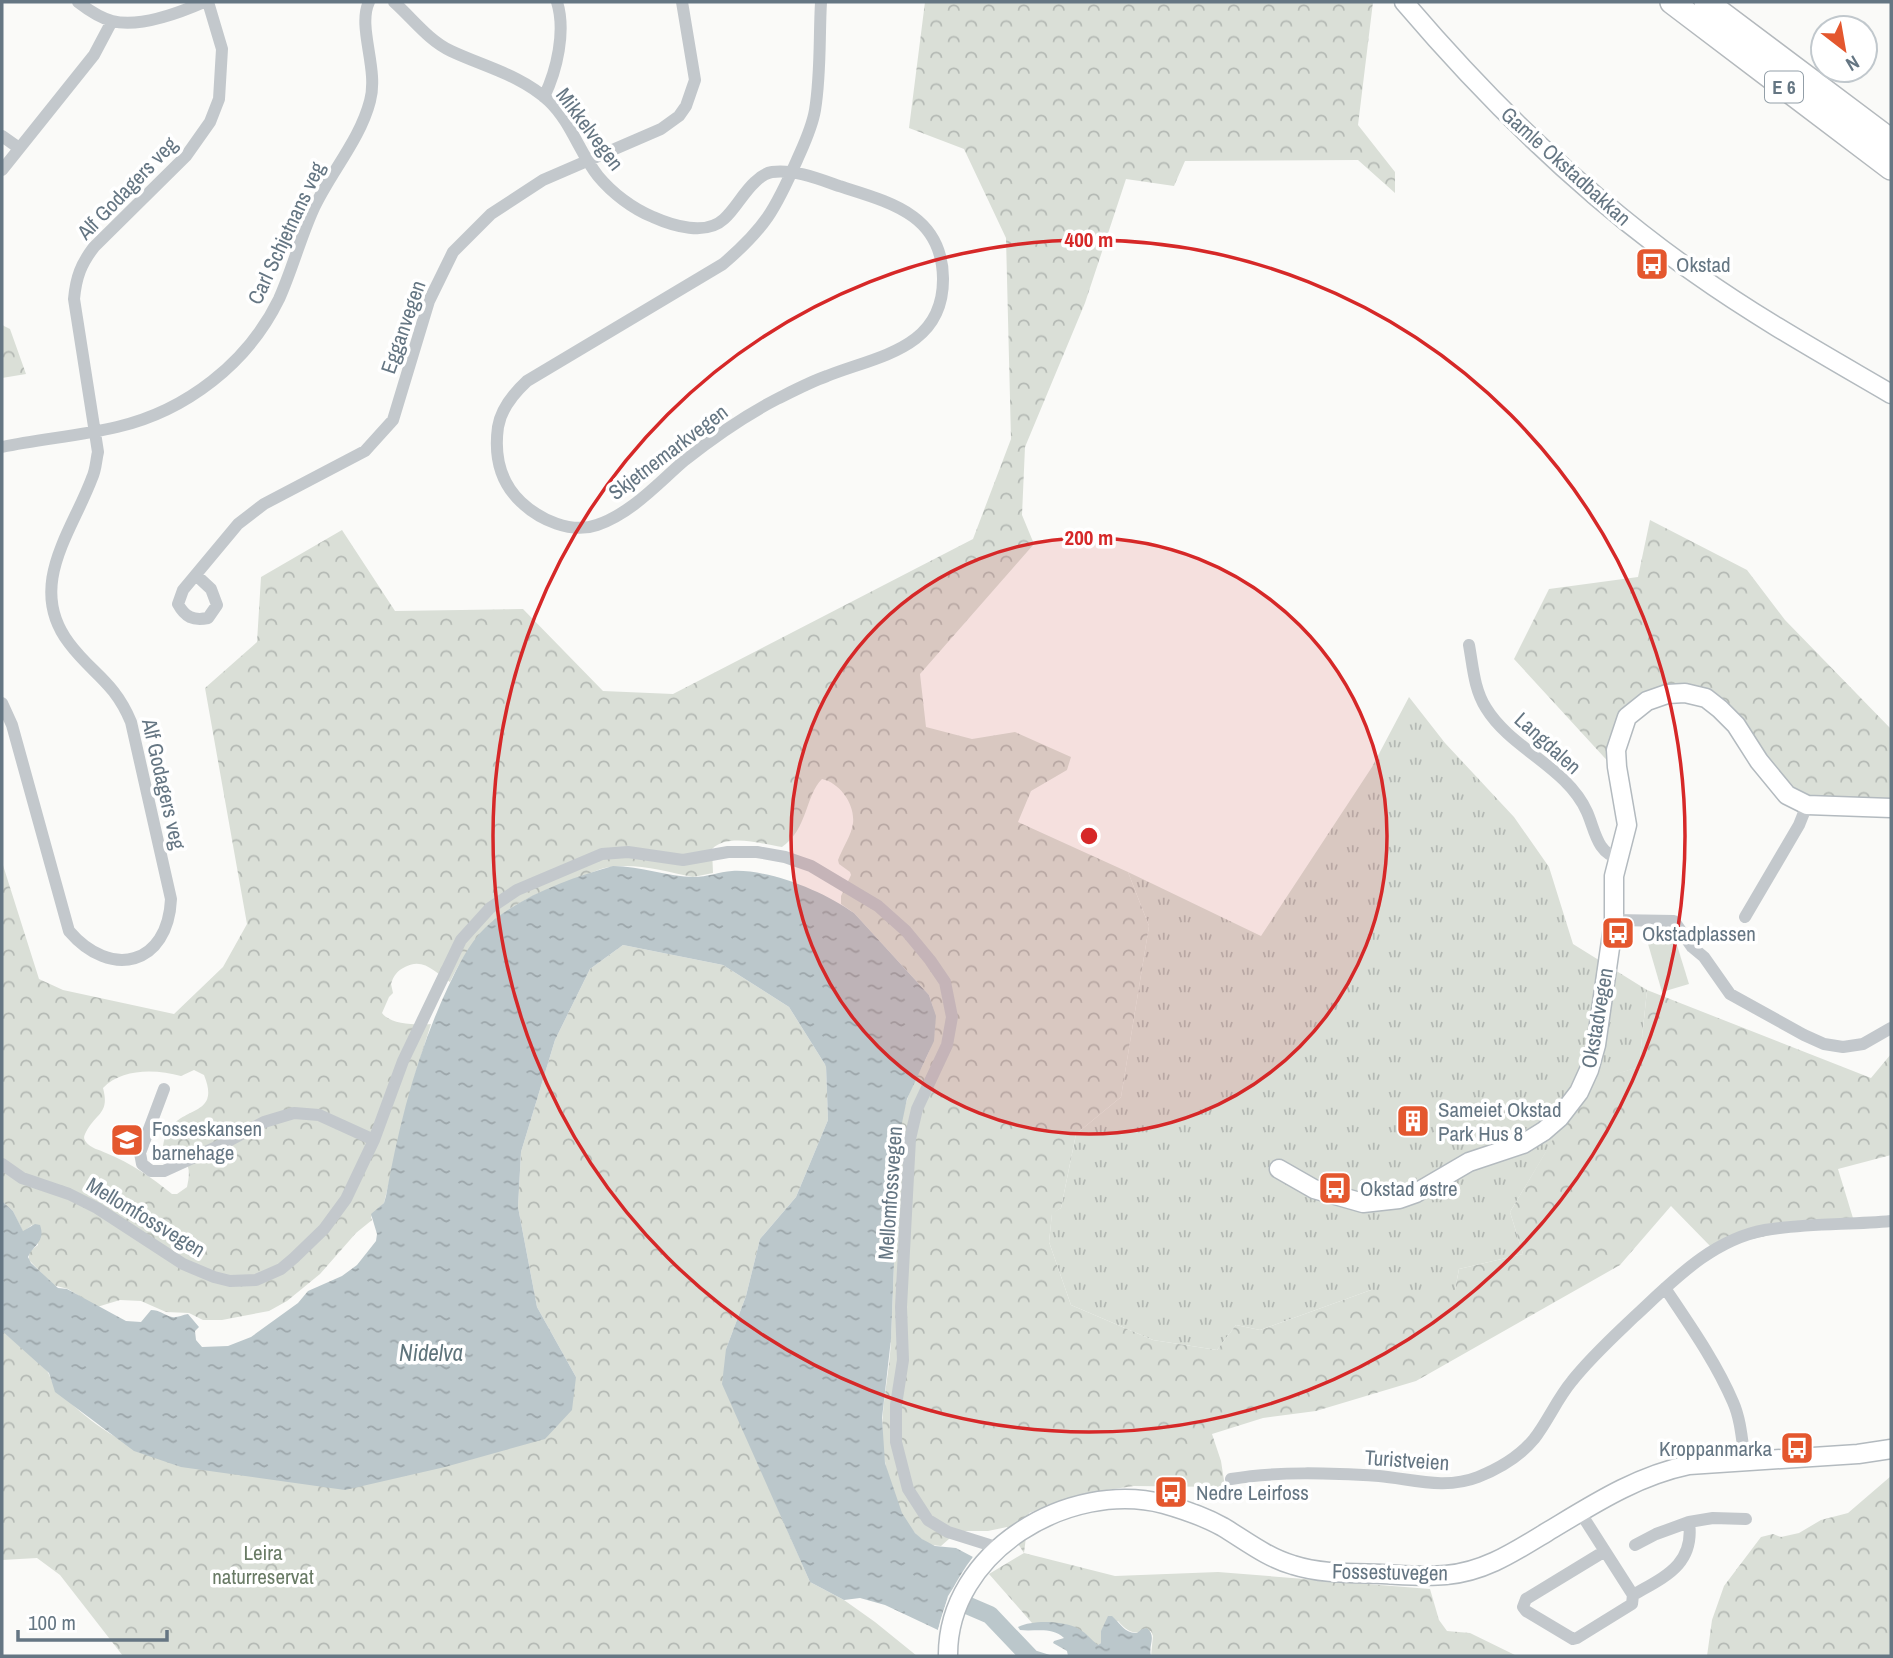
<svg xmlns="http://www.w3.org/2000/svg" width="1893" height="1658" font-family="'Archivo Narrow',sans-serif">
	<defs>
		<pattern id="grass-tufts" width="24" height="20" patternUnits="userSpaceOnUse" patternTransform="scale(1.75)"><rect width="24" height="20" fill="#dadfd7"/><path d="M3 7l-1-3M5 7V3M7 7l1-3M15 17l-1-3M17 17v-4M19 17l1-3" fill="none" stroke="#b4b9b4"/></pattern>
		<pattern id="forest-crowns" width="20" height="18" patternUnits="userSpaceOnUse" patternTransform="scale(1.75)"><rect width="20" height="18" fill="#dadfd7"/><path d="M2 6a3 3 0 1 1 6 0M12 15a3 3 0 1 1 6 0" fill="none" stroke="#b4b9b4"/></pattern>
		<pattern id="water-ripples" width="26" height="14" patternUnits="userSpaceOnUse" patternTransform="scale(1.75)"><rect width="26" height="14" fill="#bbc7cb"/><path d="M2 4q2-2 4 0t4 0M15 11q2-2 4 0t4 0" fill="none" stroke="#9ca6aa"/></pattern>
	</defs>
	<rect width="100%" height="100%" fill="#fafaf8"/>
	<path fill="url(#grass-tufts)" d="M1409 697 1445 743 1514 817 1549 867 1573 944 1647 990 1639 1067 1601 1079 1558 1132 1510 1212 1523 1254 1459 1269 1455 1290H1371L1260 1330 1236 1325 1217 1350 1153 1340 1071 1305 1049 1242 1052 1213 1061 1208 1076 1134 1121 1097 1149 926 1128 872 1261 936 1372 767Z"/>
	<path fill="url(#forest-crowns)" fill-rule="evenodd" d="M925 2H1373L1358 125 1395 172V193L1358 160 1185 161 1174 186 1126 179 1085 303 1025 447 1022 515 1034 544 920 674 926 727 972 739 1015 732 1071 757 1067 770 1031 791 1018 822 1128 872 1149 926 1121 1097 1076 1134 1061 1208 1052 1214 1049 1242 1071 1305 1153 1340 1217 1350 1236 1325 1260 1330 1371 1290H1455L1459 1269 1523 1254 1510 1212 1558 1131 1601 1078 1639 1067 1647 990 1871 1078 1891 1054V1155L1838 1169 1856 1228 1792 1230 1712 1248 1671 1206 1620 1265 1416 1381 1316 1411 1263 1418 1212 1434 1221 1461 1225 1487 1134 1486 1086 1493 1029 1513 1024 1553 1115 1576 1218 1572 1430 1589 1439 1620 1447 1631 1470 1633 1517 1656H1151L1153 1636 1151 1631C1135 1634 1129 1634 1118 1621L1101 1631V1643L1098 1645 1056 1623H1032L989 1574 1024 1553 1007 1527 988 1531H958L941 1546C904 1546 886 1478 883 1448 879 1411 890 1375 891 1338 893 1288 895 1239 897 1189 897 1171 897 1154 899 1136 901 1124 903 1111 907 1100 920 1062 947 1040 929 995L854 913 841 904V896L851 875 850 872 839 864 838 860C842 849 852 834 853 823 855 804 840 783 822 779 805 796 808 829 782 847 762 844 728 833 712 849L713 873 693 877C663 871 630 861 601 869 527 898 488 905 450 982 435 973 424 957 405 967 397 971 394 975 391 984L393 993 389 997 382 1013C391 1025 417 1025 431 1024L415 1075 384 1203 371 1217 372 1220 356 1233 320 1274 287 1301 269 1311 222 1320H203L189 1313 166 1312 141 1301 120 1300 97 1307 68 1289 53 1285 29 1260V1252L38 1245 32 1225 23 1232 13 1211 2 1201V862L39 979 63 990 174 1014 223 967 247 924 205 688 257 642 261 577 342 530 395 611 523 609 603 691 673 694 973 539 1011 439 1006 238 964 149 909 128ZM194 1070 204 1075C224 1124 167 1100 163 1149L170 1156 184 1159C191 1168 189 1177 187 1187L177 1194H172C151 1177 131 1163 106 1153 100 1150 90 1148 86 1142 83 1138 84 1136 86 1132 96 1113 110 1114 103 1088 122 1068 156 1069 181 1076Z
		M2 325 10 329 26 374 2 378Z
		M1650 520 1747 570 1785 620 1891 729V809L1811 808 1781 786 1739 727 1677 691 1628 721 1614 768 1514 659 1549 589 1638 577Z
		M623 945 723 965 789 1007 826 1066 828 1120 796 1197 760 1239 746 1296 726 1349 778 1509 810 1582 844 1600 875 1622 917 1656H123L60 1575 37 1558 2 1560V1331C17 1344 32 1356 46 1370 50 1374 50 1380 54 1384 78 1415 114 1439 149 1454L576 1377 537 1307 518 1207 521 1152 555 1040 590 969Z
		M1891 1476V1656H1707L1712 1620 1724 1586 1761 1537 1773 1534 1781 1537 1799 1533 1821 1520 1848 1513Z"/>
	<path fill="#dadfd7" d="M1672 929 1689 984 1662 992 1646 937Z"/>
	<path fill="url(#water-ripples)" d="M613 866C641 866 668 877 694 877 707 877 719 872 732 871 770 869 823 891 854 913L929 995 936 1016 934 1041 907 1099 899 1137 891 1339 882 1418 885 1463 902 1513 915 1533 922 1539 935 1546 956 1548 973 1557C956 1579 944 1603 938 1630L885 1605 860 1598 844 1600 810 1582 722 1384 726 1349 746 1296 760 1239 796 1197 828 1120 826 1066 789 1007 723 965 623 945 590 969 555 1040 521 1152 518 1207 537 1307 576 1377 572 1410 545 1439 445 1467 345 1490 181 1467 134 1451 55 1392 49 1373 2 1331V1201L13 1211 23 1231 35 1224 40 1225C46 1242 33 1245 28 1257L31 1263 58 1288 67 1289 126 1321 141 1322 151 1310C160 1310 164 1315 172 1317 177 1318 182 1315 188 1314L199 1327 195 1331 196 1340 202 1347 228 1346 251 1337 298 1303 308 1291 342 1276 357 1265 376 1241 377 1234 371 1214 384 1203 386 1196C399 1124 417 1053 448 987 458 967 468 944 485 928 517 897 570 878 613 866Z
		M1108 1616H1112C1120 1623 1125 1634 1137 1633L1142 1629 1147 1628C1157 1637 1148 1645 1151 1656H1068L1067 1651 1053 1643 1054 1641 1064 1638C1052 1626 1035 1632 1020 1630L1018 1627C1033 1620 1059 1621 1075 1627 1085 1631 1090 1639 1098 1645L1101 1643V1631Z
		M1007 1636 1022 1639 1034 1650 1053 1656H1018L1007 1645Z"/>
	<path fill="#fafaf8" d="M973 1557 976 1559 951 1598 940 1633 938 1630 948 1596Z"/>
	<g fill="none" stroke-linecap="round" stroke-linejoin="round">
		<path stroke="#bbc7cb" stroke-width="18" d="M969 1606 990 1615 1029 1656"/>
		<defs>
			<path id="secondary" d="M1404 2C1490 103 1586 197 1696 274 1758 318 1826 356 1891 394
				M1279 1169 1314 1189 1363 1203 1399 1199 1416 1193 1469 1162 1523 1144 1544 1131 1559 1118 1579 1092 1589 1070 1596 1045 1614 920V876L1627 825 1617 767 1616 750 1627 717 1647 701 1667 694 1685 693 1706 698 1720 709 1736 725 1759 761 1787 795 1807 805 1891 808
				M948 1656C947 1552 1069 1479 1164 1504 1185 1510 1205 1517 1223 1527 1246 1541 1268 1558 1293 1565 1321 1574 1353 1573 1382 1574 1403 1575 1425 1577 1446 1575 1484 1572 1514 1552 1547 1532 1592 1505 1636 1476 1689 1465L1858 1454 1891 1449"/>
			<path id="highway" d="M1672 2 1891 168
				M1706 2 1891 141"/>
		</defs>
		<use href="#secondary" stroke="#b3babf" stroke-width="21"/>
		<use href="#highway" stroke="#b4b9bd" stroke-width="26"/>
		<path stroke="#c3c8cc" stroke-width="12" d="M78 2C87 9 101 18 112 21 140 28 179 13 204 2
			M394 2C412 18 429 41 451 51 485 67 521 75 549 101 571 122 579 152 598 176 612 193 633 209 653 217 673 226 706 236 724 219 736 208 743 193 755 182 760 177 765 173 772 172 794 169 819 179 839 186 889 202 942 214 943 278 944 349 877 356 827 376 810 382 793 391 777 399 744 416 714 437 685 460 658 483 632 513 597 525 571 534 540 520 521 502 500 482 494 456 498 427 501 409 514 393 527 381L723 264C765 228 775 210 797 160 804 144 812 128 815 110 821 74 819 37 821 2
			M544 97C557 70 566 31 557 2
			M2 136 19 148
			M2 170 94 55 112 21
			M2 447C40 439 79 436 117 427 186 411 248 363 279 299 292 270 300 239 313 210 330 173 360 140 370 101 379 69 357 27 369 2
			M196 575 211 589 217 605 208 618C193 621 185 617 178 604L183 590 238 524 264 504 365 451 393 420 429 301 453 252 491 214 543 180 661 129 679 116 686 106 695 80 682 2
			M1469 645C1473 667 1474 689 1486 708 1511 749 1567 767 1587 812 1595 830 1597 854 1619 858
			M2 703 12 725 69 931C111 980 168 965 171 899L131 722C114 681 92 674 69 643 26 586 72 532 92 478 96 470 96 460 98 452L74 299C76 277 81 264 94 247L186 156 210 122 219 99 222 49 208 2
			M1745 917 1799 825 1807 805
			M1614 920 1674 921 1692 947 1704 957 1730 994 1804 1035 1824 1044 1843 1047 1863 1044 1891 1028
			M164 1089 140 1153 142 1164 151 1171H164L221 1145 264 1122 294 1113 319 1115 374 1140
			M2 1164 22 1178 69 1194 97 1208 183 1264 214 1277 230 1281 256 1280 281 1269 294 1258 324 1229 346 1199 374 1140 403 1061 461 940 490 908 517 890 602 854 628 852 683 860 728 852H757L785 857 811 866 878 906 906 931 930 960 945 982 952 1017 947 1045 917 1109 910 1139 901 1307 903 1360 896 1405V1442L908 1489 928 1520 948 1532 999 1548
			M1665 1288C1689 1324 1716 1362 1733 1402 1741 1420 1742 1441 1745 1461
			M1231 1479C1279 1471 1330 1473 1379 1476 1412 1479 1445 1490 1478 1477 1498 1469 1520 1456 1534 1439 1548 1421 1557 1399 1572 1381 1590 1358 1613 1337 1634 1317 1673 1281 1711 1240 1765 1230 1806 1223 1849 1225 1891 1221
			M1580 1512 1633 1595 1632 1604 1577 1638 1573 1639 1526 1611 1523 1607 1526 1599 1605 1551
			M1635 1545 1656 1534 1689 1522
			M1633 1595C1664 1577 1695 1565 1689 1522L1713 1518 1746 1519"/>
		<use href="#secondary" stroke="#fff" stroke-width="18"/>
		<use href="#highway" stroke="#fff" stroke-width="23"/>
	</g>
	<circle cx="1089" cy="836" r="298" fill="#d62828" fill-opacity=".12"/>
	<g fill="none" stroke="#d62828" stroke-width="3.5">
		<circle cx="1089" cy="836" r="298"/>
		<circle cx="1089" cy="836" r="596"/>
	</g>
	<defs>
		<symbol id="bus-square" viewBox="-11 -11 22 22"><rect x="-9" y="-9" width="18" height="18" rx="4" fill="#e4572e" stroke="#fff"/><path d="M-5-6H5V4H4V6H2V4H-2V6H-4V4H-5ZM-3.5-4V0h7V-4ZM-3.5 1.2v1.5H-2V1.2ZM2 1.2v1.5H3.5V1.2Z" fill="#fff"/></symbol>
		<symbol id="building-square" viewBox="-11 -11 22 22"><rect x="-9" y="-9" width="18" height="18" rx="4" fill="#e4572e" stroke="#fff"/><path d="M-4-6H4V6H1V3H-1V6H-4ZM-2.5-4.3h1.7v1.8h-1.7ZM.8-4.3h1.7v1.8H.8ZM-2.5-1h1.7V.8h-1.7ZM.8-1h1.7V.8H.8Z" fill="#fff"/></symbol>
		<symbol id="school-square" viewBox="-11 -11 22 22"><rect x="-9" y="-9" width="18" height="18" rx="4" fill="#e4572e" stroke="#fff"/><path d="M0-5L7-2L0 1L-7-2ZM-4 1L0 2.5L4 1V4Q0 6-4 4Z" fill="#fff"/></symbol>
	</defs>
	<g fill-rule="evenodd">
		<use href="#bus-square" x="1633" y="245" width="38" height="38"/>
		<use href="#bus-square" x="1599" y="914" width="38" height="38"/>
		<use href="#building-square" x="1394" y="1102" width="38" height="38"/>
		<use href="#school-square" x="108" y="1121" width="38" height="38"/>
		<use href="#bus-square" x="1316" y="1169" width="38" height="38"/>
		<use href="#bus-square" x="1778" y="1429" width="38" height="38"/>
		<use href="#bus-square" x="1152" y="1473" width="38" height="38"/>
	</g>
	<g text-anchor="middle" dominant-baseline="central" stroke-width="7" stroke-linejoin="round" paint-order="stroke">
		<rect fill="#fff" stroke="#939fa8" stroke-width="2" x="1765" y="71.5" width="38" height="31" rx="5"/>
		<g font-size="19" font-weight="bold" fill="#657683">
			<text x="1784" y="87">E 6</text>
		</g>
		<g font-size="21" fill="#657683" stroke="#fff">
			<text transform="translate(590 129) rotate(53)">Mikkelvegen</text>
			<text transform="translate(1566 166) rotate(42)">Gamle Okstadbakkan</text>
			<text transform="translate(127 188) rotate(-46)">Alf Godagers veg</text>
			<text transform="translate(286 233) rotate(-65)">Carl Schjetnans veg</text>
			<text transform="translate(403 327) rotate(-71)">Egganvegen</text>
			<text transform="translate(668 452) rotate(-37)">Skjetnemarkvegen</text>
			<text transform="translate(1548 743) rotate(42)">Langdalen</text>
			<text transform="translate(164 784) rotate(77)">Alf Godagers veg</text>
			<text transform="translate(1597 1018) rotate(-80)">Okstadvegen</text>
			<text transform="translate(890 1193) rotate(-86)">Mellomfossvegen</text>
			<text transform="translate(146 1217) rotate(31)">Mellomfossvegen</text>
			<text transform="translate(1407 1460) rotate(4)">Turistveien</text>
			<text transform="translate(1390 1572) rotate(1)">Fossestuvegen</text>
		</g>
		<g font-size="21" fill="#657683" stroke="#fff" text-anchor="start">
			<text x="1676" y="264">Okstad</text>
			<text x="1642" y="933">Okstadplassen</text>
			<text x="1438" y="1109">Sameiet Okstad<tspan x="1438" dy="24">Park Hus 8</tspan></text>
			<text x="152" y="1128">Fosseskansen<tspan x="152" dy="24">barnehage</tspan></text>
			<text x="1360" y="1188">Okstad østre</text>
			<text x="1772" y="1448" text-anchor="end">Kroppanmarka</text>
			<text x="1196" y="1492">Nedre Leirfoss</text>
		</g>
		<g font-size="21" fill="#687a64" stroke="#fff">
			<text x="263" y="1552">Leira<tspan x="263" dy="24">naturreservat</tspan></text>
		</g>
		<g font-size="23" font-style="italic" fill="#60757c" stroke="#fff">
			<text x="431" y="1352">Nidelva</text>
		</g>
	</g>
	<circle cx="1089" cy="836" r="10" fill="#d62828" stroke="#fff" stroke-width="3.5"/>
	<g font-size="21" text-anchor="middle" font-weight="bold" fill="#d62828" stroke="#fff" stroke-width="7" stroke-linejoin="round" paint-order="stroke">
		<text x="1089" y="247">400 m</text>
		<text x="1089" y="545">200 m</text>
	</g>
	<rect width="1893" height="1658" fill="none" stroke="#657683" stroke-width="7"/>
	<g transform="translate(1844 49) rotate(149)"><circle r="33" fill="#ffffff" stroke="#c1c8cd" stroke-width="2"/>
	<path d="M0-5L12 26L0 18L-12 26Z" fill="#e4572e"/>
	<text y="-10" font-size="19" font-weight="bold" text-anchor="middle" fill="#657683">N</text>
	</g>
	<path d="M18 1630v10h149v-10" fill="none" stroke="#657683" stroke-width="3.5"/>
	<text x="28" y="1630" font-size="21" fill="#657683" stroke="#ffffff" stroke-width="5" paint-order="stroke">100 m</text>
</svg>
